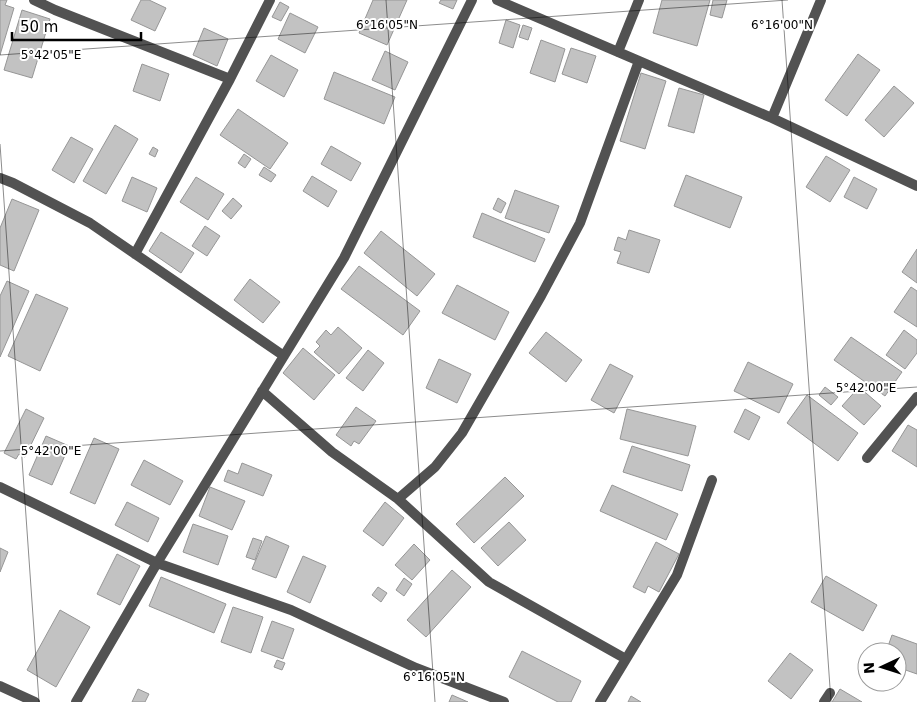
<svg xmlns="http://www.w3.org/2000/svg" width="917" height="702" font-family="'DejaVu Sans',sans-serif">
	<rect width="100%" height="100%" fill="#fff"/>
	<path fill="#c2c2c2" stroke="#969696" d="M0 0H7L5 5 14 8 0 55Z
		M141 0H149L166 8 155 31 131 20Z
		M373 0H407L387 45 359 33Z
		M441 0H457L453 9 439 3Z
		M662 0H710L697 46 653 33Z
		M713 0H727L722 18 710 15Z
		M280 2 289 7 281 21 272 17Z
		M22 10 50 19 32 78 4 70Z
		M290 13 318 27 305 53 278 39Z
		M506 20 520 25 513 48 499 43Z
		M523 25 532 28 528 40 519 37Z
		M204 28 228 39 217 66 193 55Z
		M541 40 565 49 555 82 530 73Z
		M571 48 596 56 587 83 562 74Z
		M385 51 408 62 395 90 372 80Z
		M858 54 880 70 847 116 825 100Z
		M271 55 298 70 284 97 256 81Z
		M142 64 169 74 160 101 133 91Z
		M334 72 395 97 384 124 324 99Z
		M641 73 666 81 645 149 620 141Z
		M894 86 914 103 884 137 865 120Z
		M679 88 704 95 694 133 668 126Z
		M238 109 288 143 270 169 220 135Z
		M115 125 138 139 106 194 83 181Z
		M71 137 93 149 74 183 52 170Z
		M331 146 361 163 351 181 321 164Z
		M153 147 158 150 155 157 149 154Z
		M244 154 251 159 245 168 238 163Z
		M826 156 850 170 830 202 806 187Z
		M264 167 276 175 271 182 259 175Z
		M686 175 742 197 730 228 674 206Z
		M312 176 337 191 328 207 303 191Z
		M132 177 157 188 147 212 122 201Z
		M196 177 224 194 208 220 180 202Z
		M854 177 877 189 867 209 844 197Z
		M515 190 559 206 549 233 505 218Z
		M233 198 242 206 231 219 222 211Z
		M498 198 506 203 501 213 493 209Z
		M12 199 39 210 14 271 0 265V228Z
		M482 213 545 239 535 262 473 237Z
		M205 226 220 236 207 256 192 246Z
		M629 230 660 240 649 273 617 263 621 252 614 250 618 237 626 240Z
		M381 231 435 274 417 296 364 253Z
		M161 232 194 253 181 273 149 251Z
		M917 249V283L902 272Z
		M359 266 420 311 403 335 341 289Z
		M250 279 280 302 263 323 234 300Z
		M7 281 29 291 0 357V296Z
		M457 285 509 312 495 340 442 313Z
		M911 287 917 291V327L894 312Z
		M36 294 68 308 40 371 8 356Z
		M338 327 362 348 339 374 314 352 320 346 316 342 326 330 331 335Z
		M904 330 917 340V353L905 369 886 355Z
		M546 332 582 360 566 382 529 353Z
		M851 337 902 372 885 396 834 360Z
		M303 348 335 375 314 400 283 373Z
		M368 350 384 363 363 391 346 378Z
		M439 359 471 374 457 403 426 388Z
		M748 362 793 384 779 413 734 391Z
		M610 364 633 376 614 413 591 400Z
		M825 387 838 397 831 405 819 395Z
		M859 387 881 406 864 425 842 406Z
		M807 395 858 433 838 461 787 423Z
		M356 407 376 421 359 444 354 441 351 446 336 435Z
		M26 409 44 418 25 457 19 454 16 459 4 453Z
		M627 409 696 426 688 456 620 439Z
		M745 409 760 417 749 440 734 432Z
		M908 425 917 430V467L892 451Z
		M46 436 69 446 52 485 29 475Z
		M94 438 119 449 95 504 70 493Z
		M632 446 690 465 682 491 623 472Z
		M144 460 183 481 170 505 131 485Z
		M242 463 272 475 263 496 224 481 228 470 238 474Z
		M505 477 524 496 474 543 456 524Z
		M612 485 678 514 666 540 600 511Z
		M210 487 245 501 232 530 199 516Z
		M127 502 159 518 148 542 115 525Z
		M385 502 404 518 383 546 363 531Z
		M509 522 526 540 498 566 481 548Z
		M193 524 228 536 218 565 183 552Z
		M266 536 289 546 276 578 252 569Z
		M253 538 262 541 255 560 246 557Z
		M656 542 679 554 659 592 648 586 645 593 633 587Z
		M414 544 430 560 412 580 395 565Z
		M0 548 8 552 0 572Z
		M117 554 140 566 120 605 97 594Z
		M303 556 326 566 310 603 287 592Z
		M452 570 471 587 426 637 407 620Z
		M826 576 877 605 863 631 811 602Z
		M161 577 226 604 214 633 149 606Z
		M404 578 412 584 404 596 396 590Z
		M378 587 387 593 381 602 372 595Z
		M233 607 263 617 251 653 221 642Z
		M60 610 90 627 56 687 27 670Z
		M272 621 294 629 283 659 261 651Z
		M892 635 917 644V674L897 667V652H886Z
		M522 651 581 681 571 702H558L509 677Z
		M790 653 813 670 791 699 768 681Z
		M277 660 285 663 282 670 274 667Z
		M138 689 149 694 145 702H132Z
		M840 689 862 702H832Z
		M452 695 468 702H449Z
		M631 696 641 702H628Z"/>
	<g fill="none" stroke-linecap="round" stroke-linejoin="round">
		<path stroke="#525252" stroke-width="10" d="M34 0 55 10 230 79
			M497 0 772 118 917 186
			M618 52 639 0
			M772 118 821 0
			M0 178 13 183 90 223 284 356
			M135 254 230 79 270 0
			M262 391 332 452 398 499 489 582 626 659
			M867 458 917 397
			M0 487 157 563 291 610 416 668 504 702
			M398 499 435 467 462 433 541 296 580 223 639 61
			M0 686 35 702
			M76 702 157 563 344 258 472 0
			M600 702 677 575 712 480
			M824 702 830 693"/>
	</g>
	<path fill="none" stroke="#000" stroke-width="1" stroke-opacity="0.45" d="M386 0 435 702M782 0 831 702M0 55 788 0M0 144 39 702M0 451 917 387"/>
	<g font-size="12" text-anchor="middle" fill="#000" stroke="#fff" stroke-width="4" stroke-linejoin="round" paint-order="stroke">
		<text x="387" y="29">6°16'05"N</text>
		<text x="782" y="29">6°16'00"N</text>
		<text x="51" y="59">5°42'05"E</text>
		<text x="866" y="392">5°42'00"E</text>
		<text x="51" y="455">5°42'00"E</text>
		<text x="434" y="681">6°16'05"N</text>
	</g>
	<g transform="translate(882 667) rotate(266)"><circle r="24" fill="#ffffff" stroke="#999999"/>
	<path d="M0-4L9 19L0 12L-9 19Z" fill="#000000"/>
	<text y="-8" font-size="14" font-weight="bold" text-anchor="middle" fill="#000000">N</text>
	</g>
	<path d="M12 32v8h129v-8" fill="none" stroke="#000000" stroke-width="2.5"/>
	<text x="20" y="32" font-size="15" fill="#000000" stroke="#ffffff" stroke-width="4" paint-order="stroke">50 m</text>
</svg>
